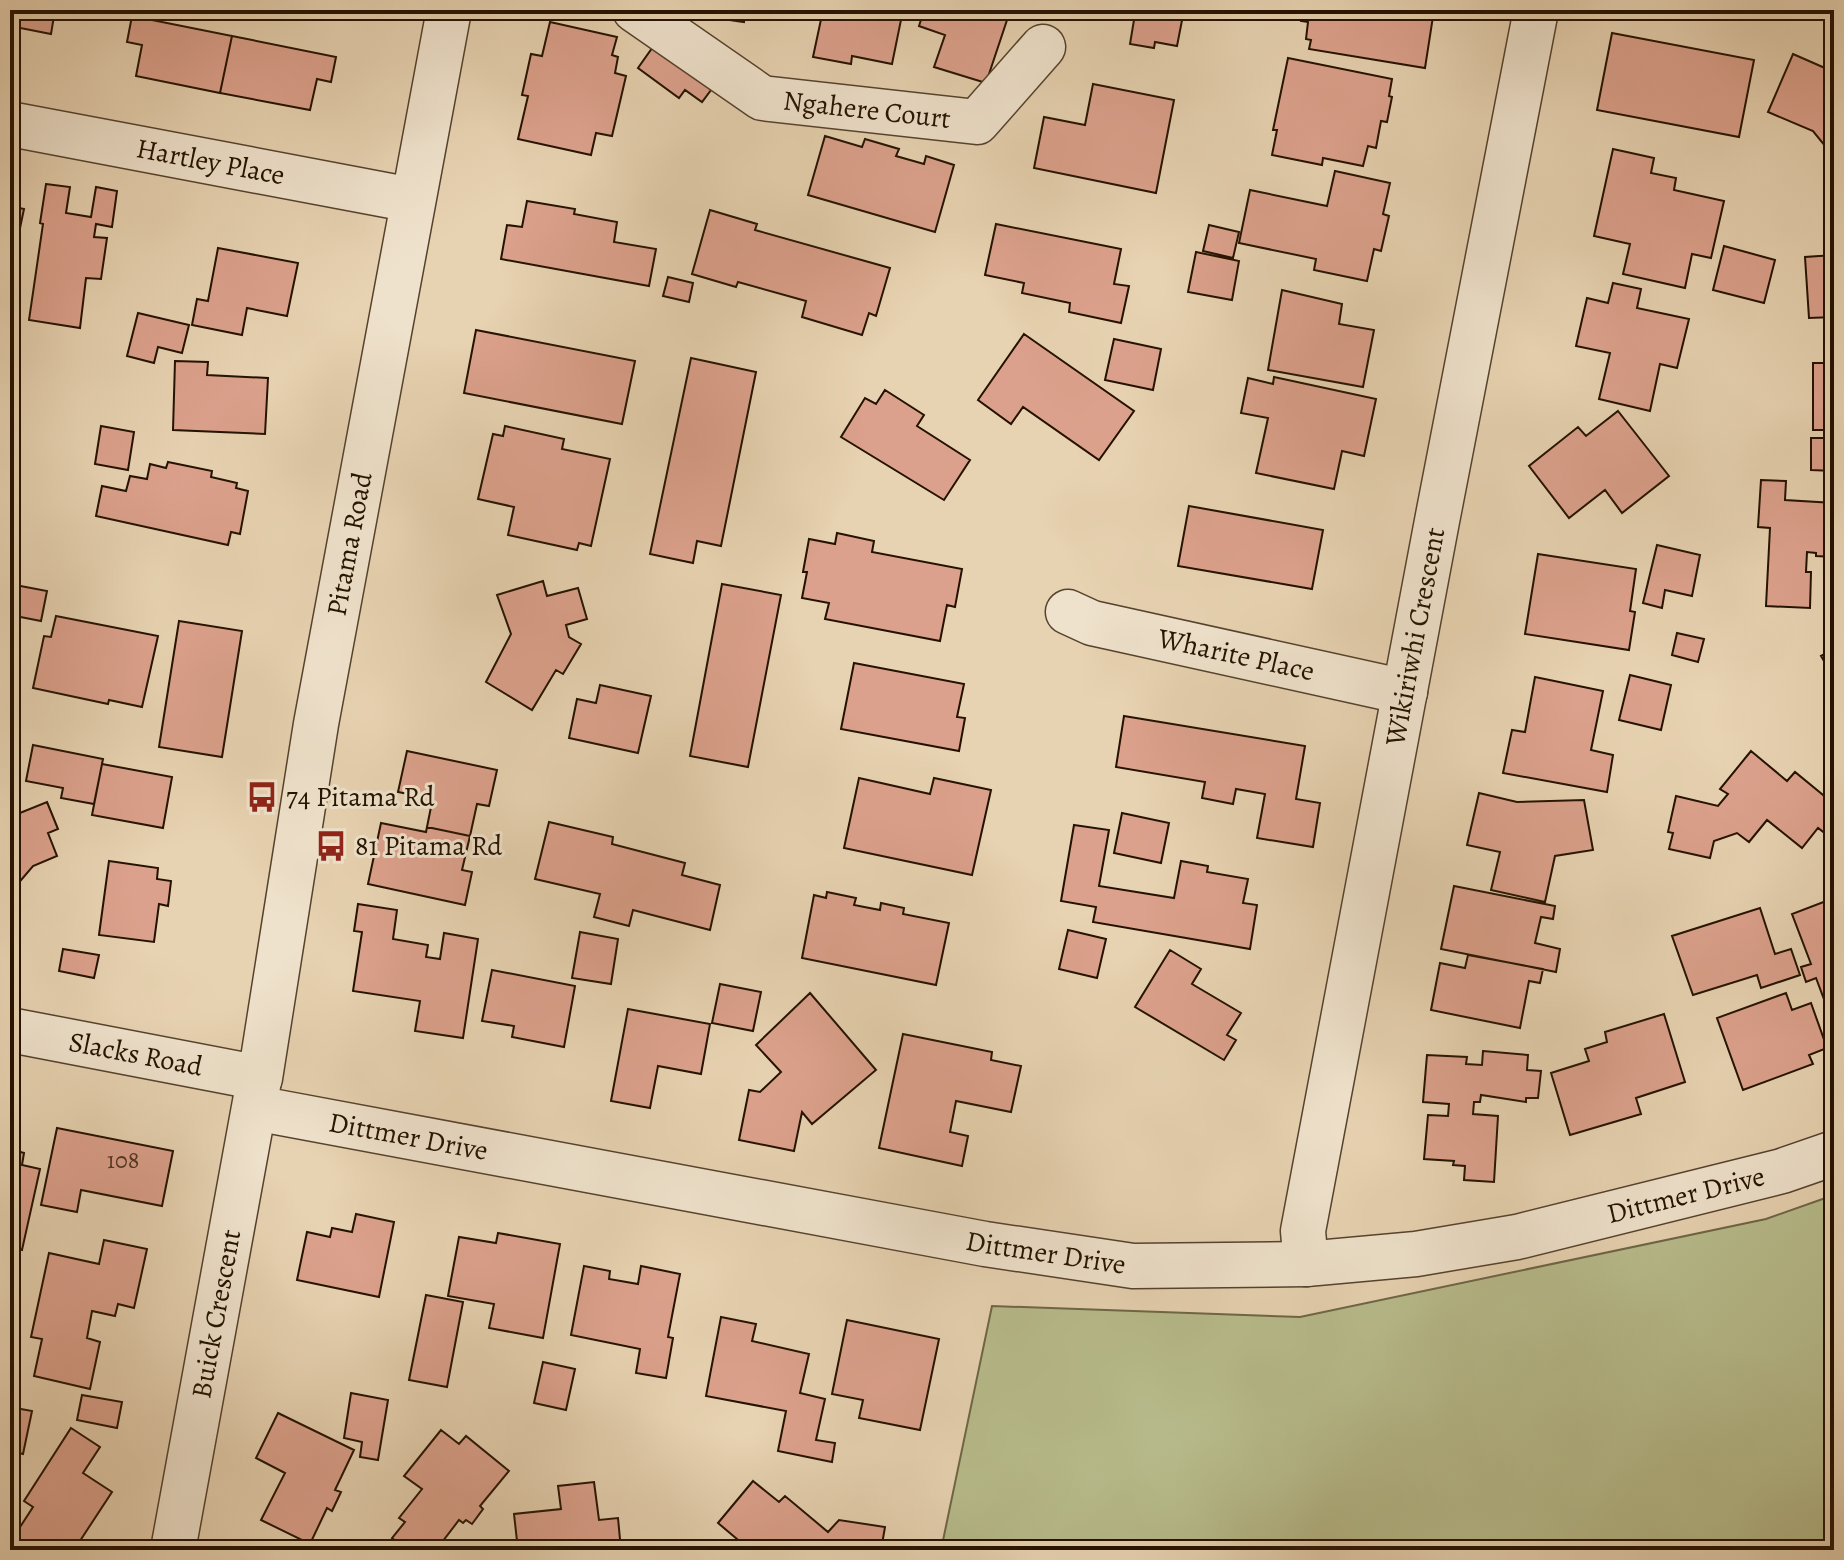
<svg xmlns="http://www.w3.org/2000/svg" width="1844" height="1560" font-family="Alegreya,serif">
	<rect width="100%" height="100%" fill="#e7d2b1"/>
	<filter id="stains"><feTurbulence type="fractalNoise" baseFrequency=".0025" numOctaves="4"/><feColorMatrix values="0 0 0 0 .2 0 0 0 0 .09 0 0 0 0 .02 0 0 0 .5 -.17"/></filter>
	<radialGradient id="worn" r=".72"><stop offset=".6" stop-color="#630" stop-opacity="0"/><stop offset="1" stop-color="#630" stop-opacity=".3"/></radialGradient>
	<path fill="#b7bb8b" stroke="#6e6646" stroke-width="2" d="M1834 1195V1550H941L992 1306 1300 1317 1766 1219Z"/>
	<path fill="#dca18c" stroke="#241201" stroke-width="2" d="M10 10H55L51 34 10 26Z
		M689 10H746L744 22 688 14Z
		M823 10H903L892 64 852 56 851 64 813 57Z
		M924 10H998L996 16 1007 20 986 83 934 67 945 35 919 26Z
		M1127 10H1184L1177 46 1155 42 1154 48 1130 44 1135 14 1126 13Z
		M1303 10H1434L1425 68 1309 49 1311 40 1306 39 1308 22 1301 21Z
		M132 16 232 36 220 93 136 76 142 45 127 42Z
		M550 22 617 37 612 55 618 57 615 73 626 76 612 136 596 133 591 155 518 139 528 96 522 95 531 54 542 56Z
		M1612 33 1754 60 1739 137 1597 110Z
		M232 36 336 57 331 82 317 79 310 110 220 93Z
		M655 44 714 86 702 102 685 90 679 98 638 68Z
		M1793 54 1834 72V157L1813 131 1768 112Z
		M1288 58 1392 79 1389 96 1392 97 1387 122 1381 121 1376 148 1368 146 1363 166 1323 158 1322 165 1272 155 1277 130H1273Z
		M1093 84 1174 100 1156 193 1034 168 1044 117 1085 125Z
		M825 136 862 147 865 139 899 149 896 156 924 164 926 156 954 165 935 232 808 195Z
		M1613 149 1654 158 1651 173 1676 178 1674 190 1724 201 1711 258 1692 254 1685 288 1623 274 1630 244 1594 236Z
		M1335 171 1390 183 1383 214 1389 216 1381 251 1374 249 1367 281 1314 270 1316 259 1239 243 1250 190 1327 206Z
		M46 184 70 187 66 213 91 217 96 187 117 191 112 227 96 224 94 237 107 238 101 279 86 278 80 328 29 320 43 224 40 223Z
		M527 201 575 209 574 214 617 222 614 242 656 249 649 286 501 259 507 225 522 227Z
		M10 206 24 209 10 276Z
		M710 210 757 224 755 230 890 268 876 316 869 313 862 335 802 317 806 301 738 282 736 287 692 274Z
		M996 224 1121 249 1114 284 1129 286 1121 323 1069 312 1070 303 1022 293 1024 283 985 275Z
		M1209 225 1239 232 1233 258 1203 251Z
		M1724 246 1775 260 1764 303 1713 290Z
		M218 248 298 263 287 316 247 308 242 335 192 325 197 299 208 301Z
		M1196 252 1239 261 1232 300 1188 292Z
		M1834 255V317L1809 318 1805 257Z
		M668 277 693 283 689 302 663 296Z
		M1613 283 1641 289 1637 308 1689 319 1677 368 1660 364 1650 411 1599 399 1610 353 1576 346 1587 298 1608 303Z
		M1282 290 1342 304 1339 324 1374 330 1363 387 1268 370Z
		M138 313 189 325 182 353 158 347 154 363 127 356Z
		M476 330 635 361 622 424 464 393Z
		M1024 334 1134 411 1099 460 1023 407 1011 424 978 400Z
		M1114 339 1161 349 1153 390 1105 380Z
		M691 358 756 372 721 546 697 541 693 563 650 554Z
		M175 361 208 362 207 375 268 378 265 434 173 430Z
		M1813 363H1834V430H1813Z
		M1274 377 1376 399 1364 456 1342 451 1334 489 1256 473 1268 418 1241 413 1248 378 1273 384Z
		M885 390 924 415 917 426 970 460 944 500 841 437 865 398 876 404Z
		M1618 411 1669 476 1622 513 1605 490 1569 518 1529 466 1578 427 1586 436Z
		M101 426 134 432 128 470 95 464Z
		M505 426 564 439 562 449 610 459 591 546 579 543 577 550 508 535 514 507 478 499 493 434 503 436Z
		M1811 438H1834V471L1811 470Z
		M168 462 212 471 211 477 237 483 236 488 248 491 240 534 231 532 228 545 96 516 102 486 126 491 130 476 147 479 150 464 166 468Z
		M1761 480 1786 481 1785 500 1834 503V557L1816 556V553L1807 552 1806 572H1811L1810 608 1766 606 1770 528 1758 527Z
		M1189 506 1323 530 1312 589 1178 566Z
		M837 533 874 541 872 552 962 569 955 607 947 605 940 641 825 619 829 603 802 598 807 572H803L809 539 835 544Z
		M1657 545 1700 555 1692 596 1665 590 1662 608 1643 603Z
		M1538 554 1636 569 1630 611 1635 612 1629 650 1525 634Z
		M543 581 547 596 578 588 587 619 566 625 569 637 581 644 563 674 556 670 532 710 486 682 511 634 497 595Z
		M10 584 47 591 41 621 10 615Z
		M722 584 781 595 748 767 690 756Z
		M56 616 158 636 142 707 109 700 108 704 33 688 44 636 51 637Z
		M179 621 242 631 222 757 159 747Z
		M1677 633 1704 639 1698 662 1672 655Z
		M1834 649V678L1821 656Z
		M854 663 964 684 957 717 965 718 959 751 841 729Z
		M1630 675 1671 685 1661 730 1619 720Z
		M1535 677 1603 691 1591 750 1613 755 1607 792 1503 773 1512 730 1525 732Z
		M600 685 651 696 638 753 569 738 577 699 596 703Z
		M1124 716 1305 746 1296 799 1320 803 1313 847 1257 838 1265 794 1236 789 1233 804 1202 798 1205 782 1116 767Z
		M33 745 103 759 94 804 61 798 63 788 26 781Z
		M407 751 497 770 489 806 477 804 470 836 427 827 431 807 406 801 408 794 398 792Z
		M1751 751 1787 781 1795 772 1834 804V835L1831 838 1818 828 1802 848 1767 820 1749 842 1737 833 1714 841 1710 858 1669 849 1673 833 1668 832 1676 796 1718 806 1728 794 1720 789Z
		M102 764 172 777 163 828 92 815Z
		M859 778 930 794 934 778 991 790 972 875 844 848Z
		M1479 793 1517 802 1584 800 1593 850 1555 856 1545 902 1491 890 1500 852 1467 845Z
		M47 802 58 829 48 833 57 856 33 866 10 893V817Z
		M1122 813 1169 823 1161 863 1114 853Z
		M549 822 613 837 612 844 685 863 682 875 720 885 710 930 633 910 629 926 594 917 600 894 535 879Z
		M381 823 426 832 427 827 470 836 462 870 472 872 465 905 368 884Z
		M1074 825 1109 830 1099 886 1174 898 1181 861 1208 866 1207 872 1248 879 1243 903 1257 905 1250 949 1093 922 1096 907 1061 901Z
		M109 861 158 868 157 879 171 881 168 906 159 904 154 942 99 935Z
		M1454 886 1555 906 1553 919 1541 917 1535 943 1560 949 1556 972 1441 949Z
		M827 892 856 898 854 905 880 910 881 903 904 908 903 914 949 923 936 985 802 958 814 895 826 898Z
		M1834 898V1026L1816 978 1806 982 1801 967 1811 964 1792 914Z
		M358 904 397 910 393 939 428 945 426 957 440 959 444 933 478 939 463 1038 415 1031 420 1001 353 991 362 932 354 931Z
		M1760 908 1775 954 1791 949 1800 975 1761 988 1757 975 1693 995 1672 936Z
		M1068 930 1106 939 1097 978 1059 969Z
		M580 932 618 939 611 984 572 978Z
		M63 949 99 955 94 978 59 971Z
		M1170 950 1201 969 1192 984 1241 1013 1227 1035 1236 1040 1224 1060 1135 1007Z
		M1468 955 1543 969 1540 983 1529 981 1520 1028 1431 1010 1440 963 1465 968Z
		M492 970 575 986 564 1047 512 1037 514 1026 482 1021Z
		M720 984 761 992 753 1031 712 1023Z
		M810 993 876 1070 812 1124 802 1112 794 1151 739 1140 749 1090 760 1092 781 1072 756 1045Z
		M1786 993 1792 1010 1811 1003 1827 1048 1809 1055 1813 1064 1743 1090 1717 1018Z
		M628 1009 710 1024 701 1074 658 1066 650 1108 611 1101Z
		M1664 1014 1685 1082 1636 1098 1641 1114 1570 1135 1551 1073 1589 1061 1585 1049 1607 1042 1605 1032Z
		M903 1034 992 1052 991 1060 1021 1066 1011 1112 956 1101 950 1132 968 1136 962 1166 879 1148Z
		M1483 1051 1528 1055 1527 1070 1541 1071 1538 1098H1526V1102L1481 1095 1480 1102H1474L1473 1114 1498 1116 1494 1182 1464 1180 1465 1166 1453 1165 1454 1161 1424 1159 1428 1115 1448 1116 1449 1104 1423 1102 1427 1055 1467 1057 1466 1064 1482 1065Z
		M57 1128 173 1151 162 1206 81 1190 77 1212 41 1205Z
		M10 1149 24 1153 22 1165 40 1169 22 1250 10 1247Z
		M356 1214 394 1222 379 1297 297 1280 307 1232 330 1237 332 1228 352 1232Z
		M498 1233 560 1244 543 1338 489 1328 494 1304 448 1296 459 1237 496 1243Z
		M104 1240 147 1249 134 1308 118 1304 115 1316 92 1311 87 1338 100 1342 90 1389 34 1376 42 1339 31 1337 49 1253 99 1264Z
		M584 1266 610 1271 609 1279 638 1284 641 1266 680 1274 668 1337 673 1338 666 1378 636 1373 640 1349 571 1335Z
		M426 1295 463 1302 447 1387 409 1380Z
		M721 1317 756 1324 752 1341 809 1354 800 1393 825 1399 816 1440 835 1443 832 1462 778 1451 786 1411 706 1396Z
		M847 1320 939 1339 920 1430 859 1418 863 1400 832 1394Z
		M543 1362 575 1369 566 1410 534 1403Z
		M351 1393 388 1400 378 1460 360 1457 362 1442 344 1438Z
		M82 1395 122 1402 117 1428 77 1420Z
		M10 1407 32 1411 23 1454 10 1451Z
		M278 1413 354 1450 335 1490 341 1492 332 1511 327 1508 310 1544 261 1520 285 1473 256 1458Z
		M71 1428 100 1447 83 1473 112 1492 74 1550H24L11 1541 33 1507 24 1501Z
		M441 1430 459 1444 466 1436 509 1471 480 1506 483 1509 472 1524 466 1520 463 1523 459 1520 436 1550H407L392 1538 405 1522 399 1518 422 1489 404 1476Z
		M753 1481 779 1502 785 1496 828 1532 839 1520 885 1527 881 1550H750L718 1523Z
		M594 1482 599 1520 618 1518 621 1550H518L514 1514 561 1509 558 1486Z"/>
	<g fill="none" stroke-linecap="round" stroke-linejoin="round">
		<defs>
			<g id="minor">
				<path id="s1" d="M635 10 762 98 977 122 1043 47"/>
				<path id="s2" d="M10 124 412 200"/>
				<path id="s3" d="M1068 612 1092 623 1405 692"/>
				<path id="s4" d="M255 1108 985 1244 1133 1266 1306 1264 1416 1254 1517 1237 1782 1171 1834 1153"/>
				<path id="s5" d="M1306 1264 1303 1231 1437 521 1536 10"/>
				<path id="s6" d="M173 1550 259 1080"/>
			</g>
			<g id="tertiary">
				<path id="s7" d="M10 1030 260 1078 316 724 449 10"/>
			</g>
		</defs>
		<use href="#minor" stroke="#55422d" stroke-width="47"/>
		<use href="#tertiary" stroke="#55422d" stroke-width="47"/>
		<use href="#minor" stroke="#efe2cc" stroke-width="44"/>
		<use href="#tertiary" stroke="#efe2cc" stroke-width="44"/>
	</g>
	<defs>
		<symbol id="bus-bare" viewBox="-9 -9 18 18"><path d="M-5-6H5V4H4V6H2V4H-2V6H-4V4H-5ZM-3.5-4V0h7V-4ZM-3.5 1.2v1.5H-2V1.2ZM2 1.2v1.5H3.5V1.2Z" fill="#8f2418" stroke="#efe2cc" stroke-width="2.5" paint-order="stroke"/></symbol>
	</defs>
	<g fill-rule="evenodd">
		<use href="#bus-bare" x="240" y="775" width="44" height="44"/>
		<use href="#bus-bare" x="309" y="824" width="44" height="44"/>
	</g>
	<g text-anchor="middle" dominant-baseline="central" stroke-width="6" stroke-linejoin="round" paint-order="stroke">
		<g font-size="24" fill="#523624">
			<text x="123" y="1160">108</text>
		</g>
		<g font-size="28" fill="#241201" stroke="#efe2cc">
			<text stroke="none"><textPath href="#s1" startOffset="260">Ngahere Court</textPath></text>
			<text stroke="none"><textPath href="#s2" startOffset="204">Hartley Place</textPath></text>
			<text stroke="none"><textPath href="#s7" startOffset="796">Pitama Road</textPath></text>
			<text stroke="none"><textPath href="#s5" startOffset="638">Wikiriwhi Crescent</textPath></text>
			<text stroke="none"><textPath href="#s3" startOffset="174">Wharite Place</textPath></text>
			<text stroke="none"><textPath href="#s7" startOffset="128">Slacks Road</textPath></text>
			<text stroke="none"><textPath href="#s4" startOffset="156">Dittmer Drive</textPath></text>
			<text stroke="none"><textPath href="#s4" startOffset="1452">Dittmer Drive</textPath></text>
			<text stroke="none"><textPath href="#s4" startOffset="804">Dittmer Drive</textPath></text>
			<text stroke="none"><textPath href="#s6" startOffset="240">Buick Crescent</textPath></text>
		</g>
		<g font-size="28" fill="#241201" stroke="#efe2cc" text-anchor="start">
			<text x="286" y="797">74 Pitama Rd</text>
			<text x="355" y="846">81 Pitama Rd</text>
		</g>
	</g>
	<rect width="1844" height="1560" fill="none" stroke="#e7d2b1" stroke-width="40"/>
	<rect x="12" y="12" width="1820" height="1536" fill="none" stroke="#241201" stroke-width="4"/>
	<rect x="20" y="20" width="1804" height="1520" fill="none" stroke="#241201" stroke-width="2"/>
	<rect width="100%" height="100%" filter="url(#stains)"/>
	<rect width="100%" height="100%" fill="url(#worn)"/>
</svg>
